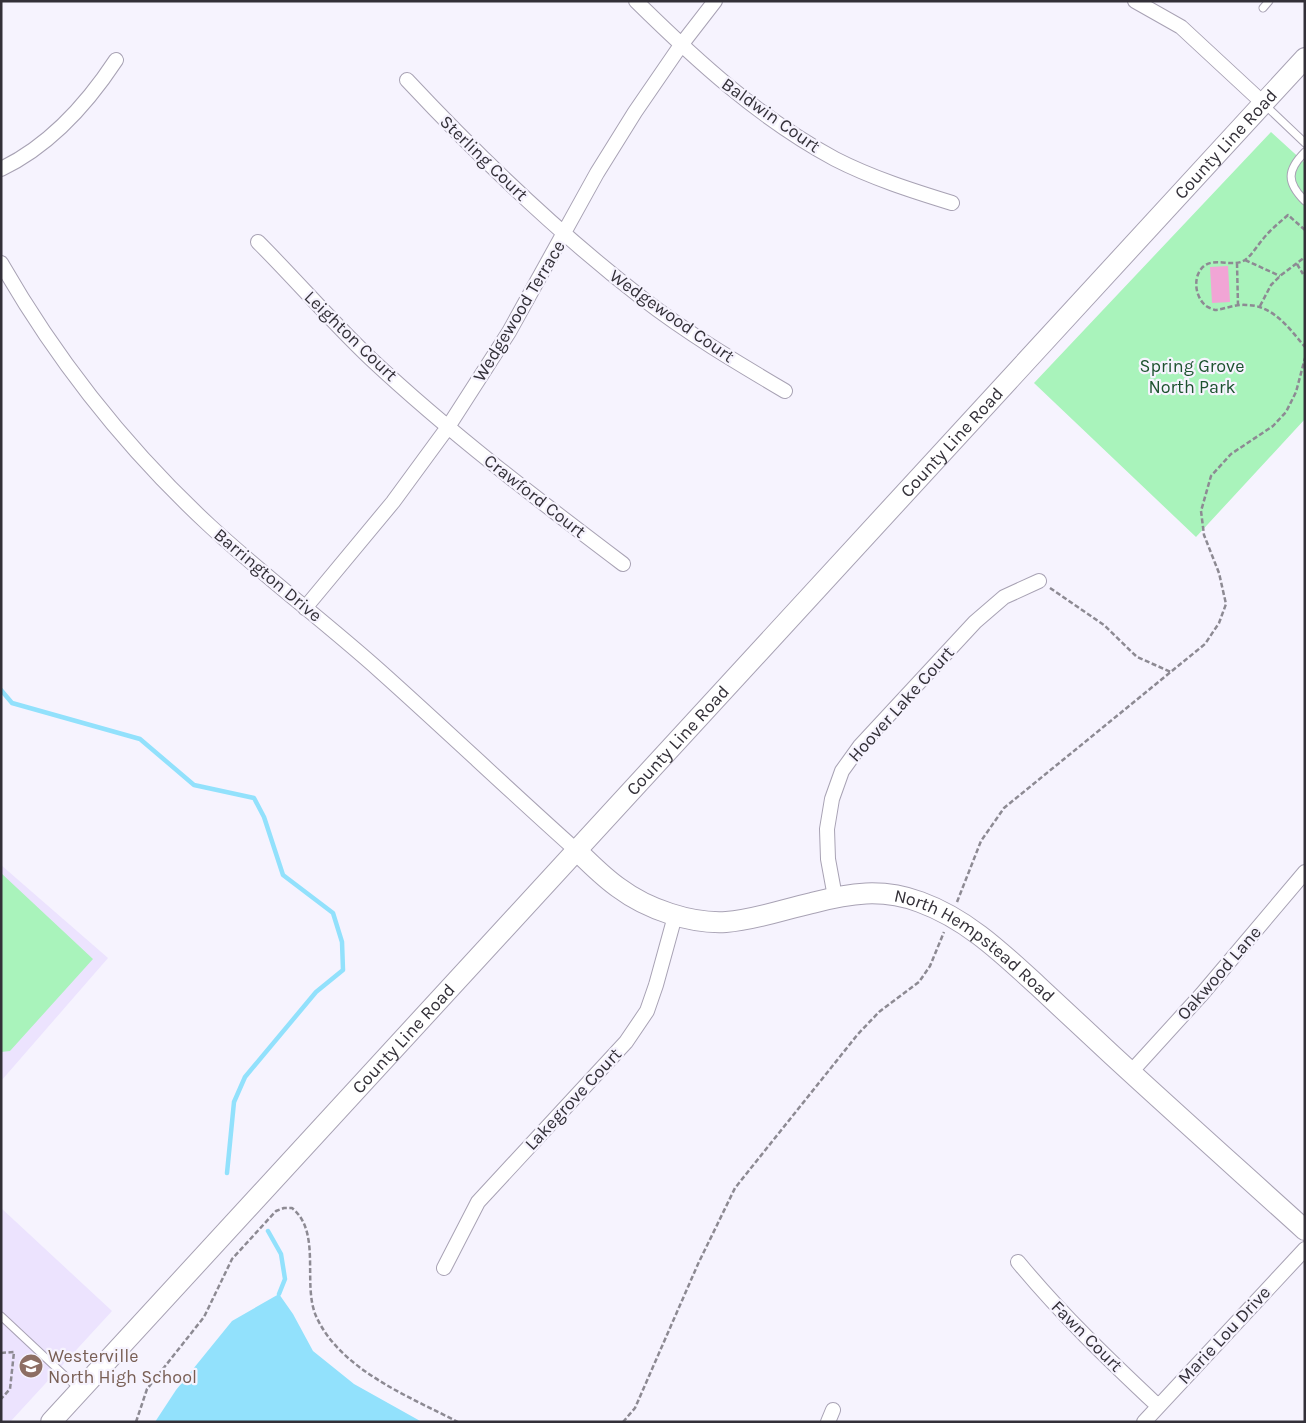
<svg xmlns="http://www.w3.org/2000/svg" width="1306" height="1423" font-family="Karla,sans-serif">
	<rect width="100%" height="100%" fill="#f6f3fe"/>
	<path fill="#ece3fe" d="M1 865 108 958 1 1081Z
		M1 1208 112 1311 10 1422H1Z"/>
	<path fill="#a9f3bb" d="M1271 132 1305 163V419L1196 537 1034 383Z
		M1 873 93 959 10 1051 1 1052Z"/>
	<path fill="#92e1fc" d="M279 1294 293 1314 313 1351 354 1384 422 1422H155L176 1390 232 1321Z"/>
	<g fill="none" stroke-linecap="round" stroke-linejoin="round">
		<path stroke="#92e1fc" stroke-width="4.5" d="M1 690 12 703 140 739 194 785 254 798 264 817 283 875 333 913 342 942 343 970 316 992 245 1077 234 1102 227 1173
			M268 1231 281 1254 285 1279 279 1294"/>
	</g>
	<path fill="#f1a5d5" d="M1228 266 1230 302 1212 303 1210 267Z"/>
	<g fill="none" stroke-linecap="round" stroke-linejoin="round">
		<defs>
			<path id="lane" d="M1263 8 1269 1
				M1264 104 1305 143
				M1305 152C1287 170 1286 182 1305 201
				M1 1316 79 1389"/>
			<path id="street" d="M636 1C697 61 759 118 835 159 872 178 913 191 952 203
				M1135 1 1181 27 1263 103
				M407 80C480 158 557 232 642 298 687 333 736 362 785 391
				M1 169C49 146 87 104 116 60
				M258 242C296 280 331 321 371 359 450 433 537 499 623 564
				M1 263C56 359 128 450 210 526 264 576 324 621 380 671 446 730 510 791 576 850
				M305 608 393 502 448 427 509 332 597 173 635 112 681 45 715 1
				M835 897 828 859 827 829 832 799 842 771 860 746 975 622 1004 597 1039 581
				M1131 1072 1202 994 1305 872
				M1018 1262C1061 1314 1109 1360 1158 1406
				M444 1268 478 1202 626 1042 647 1011 656 985 675 916
				M828 1422 833 1410
				M1144 1422 1305 1249"/>
			<g id="secondary">
				<path id="s1" d="M576 850C590 863 603 877 619 888 647 909 691 924 726 922 755 920 785 909 812 903 850 893 882 888 920 902 967 919 1002 953 1038 986 1063 1009 1087 1032 1112 1055 1176 1114 1241 1172 1305 1230"/>
				<path id="s2" d="M51 1422 1305 58"/>
			</g>
		</defs>
		<use href="#lane" stroke="#a8a2b4" stroke-width="9"/>
		<use href="#street" stroke="#a8a2b4" stroke-width="16"/>
		<use href="#secondary" stroke="#a8a2b4" stroke-width="22"/>
		<path stroke="#8d8a93" stroke-width="2.5" stroke-dasharray="5 2.5" stroke-linecap="butt" d="M1305 230 1288 215C1279 223 1270 230 1263 239 1257 246 1252 255 1245 260 1233 268 1216 257 1204 266 1193 275 1194 295 1205 305 1207 307 1212 309 1215 310 1225 309 1236 304 1246 305 1273 305 1289 328 1305 347
			M1245 260 1280 276
			M1237 263 1238 306
			M1297 264 1303 274
			M1260 306 1271 285 1280 276 1305 257
			M1050 588 1104 625 1137 657 1171 672
			M957 902 981 841 1004 808 1205 644 1219 623 1226 604 1219 573 1204 535 1201 511 1211 476 1231 454 1273 426 1286 412 1296 392 1305 358
			M1 1353 14 1352 10 1389 1 1399
			M136 1422 147 1389 204 1317 232 1259 276 1211 284 1208H292C322 1232 302 1284 316 1316 340 1370 410 1397 458 1422
			M623 1422 635 1408 698 1264 735 1188 858 1034 879 1012 919 982 930 966 944 932"/>
		<use href="#lane" stroke="#fff" stroke-width="7"/>
		<use href="#street" stroke="#fff" stroke-width="14"/>
		<use href="#secondary" stroke="#fff" stroke-width="20"/>
	</g>
	<defs>
		<symbol id="school-disc" viewBox="-11 -11 22 22"><circle r="9.5" fill="#8d6e63" stroke="#f6f3fe"/><path d="M0-5L7-2L0 1L-7-2ZM-4 1L0 2.5L4 1V4Q0 6-4 4Z" fill="#fff"/></symbol>
	</defs>
	<g fill-rule="evenodd">
		<use href="#school-disc" x="17" y="1352" width="28" height="28"/>
	</g>
	<g text-anchor="middle" dominant-baseline="central" stroke-width="4.5" stroke-linejoin="round" paint-order="stroke">
		<g font-size="18" fill="#333038" stroke="#f6f3fe">
			<text transform="translate(771 115) rotate(35)">Baldwin Court</text>
			<text stroke="none"><textPath href="#s2" startOffset="1736">County Line Road</textPath></text>
			<text transform="translate(484 158) rotate(44)">Sterling Court</text>
			<text transform="translate(519 311) rotate(-59)">Wedgewood Terrace</text>
			<text transform="translate(672 316) rotate(35)">Wedgewood Court</text>
			<text transform="translate(351 336) rotate(44)">Leighton Court</text>
			<text stroke="none"><textPath href="#s2" startOffset="1331">County Line Road</textPath></text>
			<text transform="translate(535 496) rotate(38)">Crawford Court</text>
			<text transform="translate(268 575) rotate(40)">Barrington Drive</text>
			<text transform="translate(901 704) rotate(-48)">Hoover Lake Court</text>
			<text stroke="none"><textPath href="#s2" startOffset="926">County Line Road</textPath></text>
			<text stroke="none"><textPath href="#s1" startOffset="439">North Hempstead Road</textPath></text>
			<text transform="translate(1219 973) rotate(-49)">Oakwood Lane</text>
			<text stroke="none"><textPath href="#s2" startOffset="521">County Line Road</textPath></text>
			<text transform="translate(573 1099) rotate(-47)">Lakegrove Court</text>
			<text transform="translate(1224 1335) rotate(-47)">Marie Lou Drive</text>
			<text transform="translate(1087 1336) rotate(45)">Fawn Court</text>
		</g>
		<g font-size="18" fill="#1d522f" stroke="#f6f3fe">
			<text x="1192" y="366">Spring Grove<tspan x="1192" dy="21">North Park</tspan></text>
		</g>
		<g font-size="18" fill="#785e54" stroke="#f6f3fe" text-anchor="start">
			<text x="48" y="1356">Westerville<tspan x="48" dy="21">North High School</tspan></text>
		</g>
	</g>
	<rect width="1306" height="1423" fill="none" stroke="#333038" stroke-width="5"/>
</svg>
